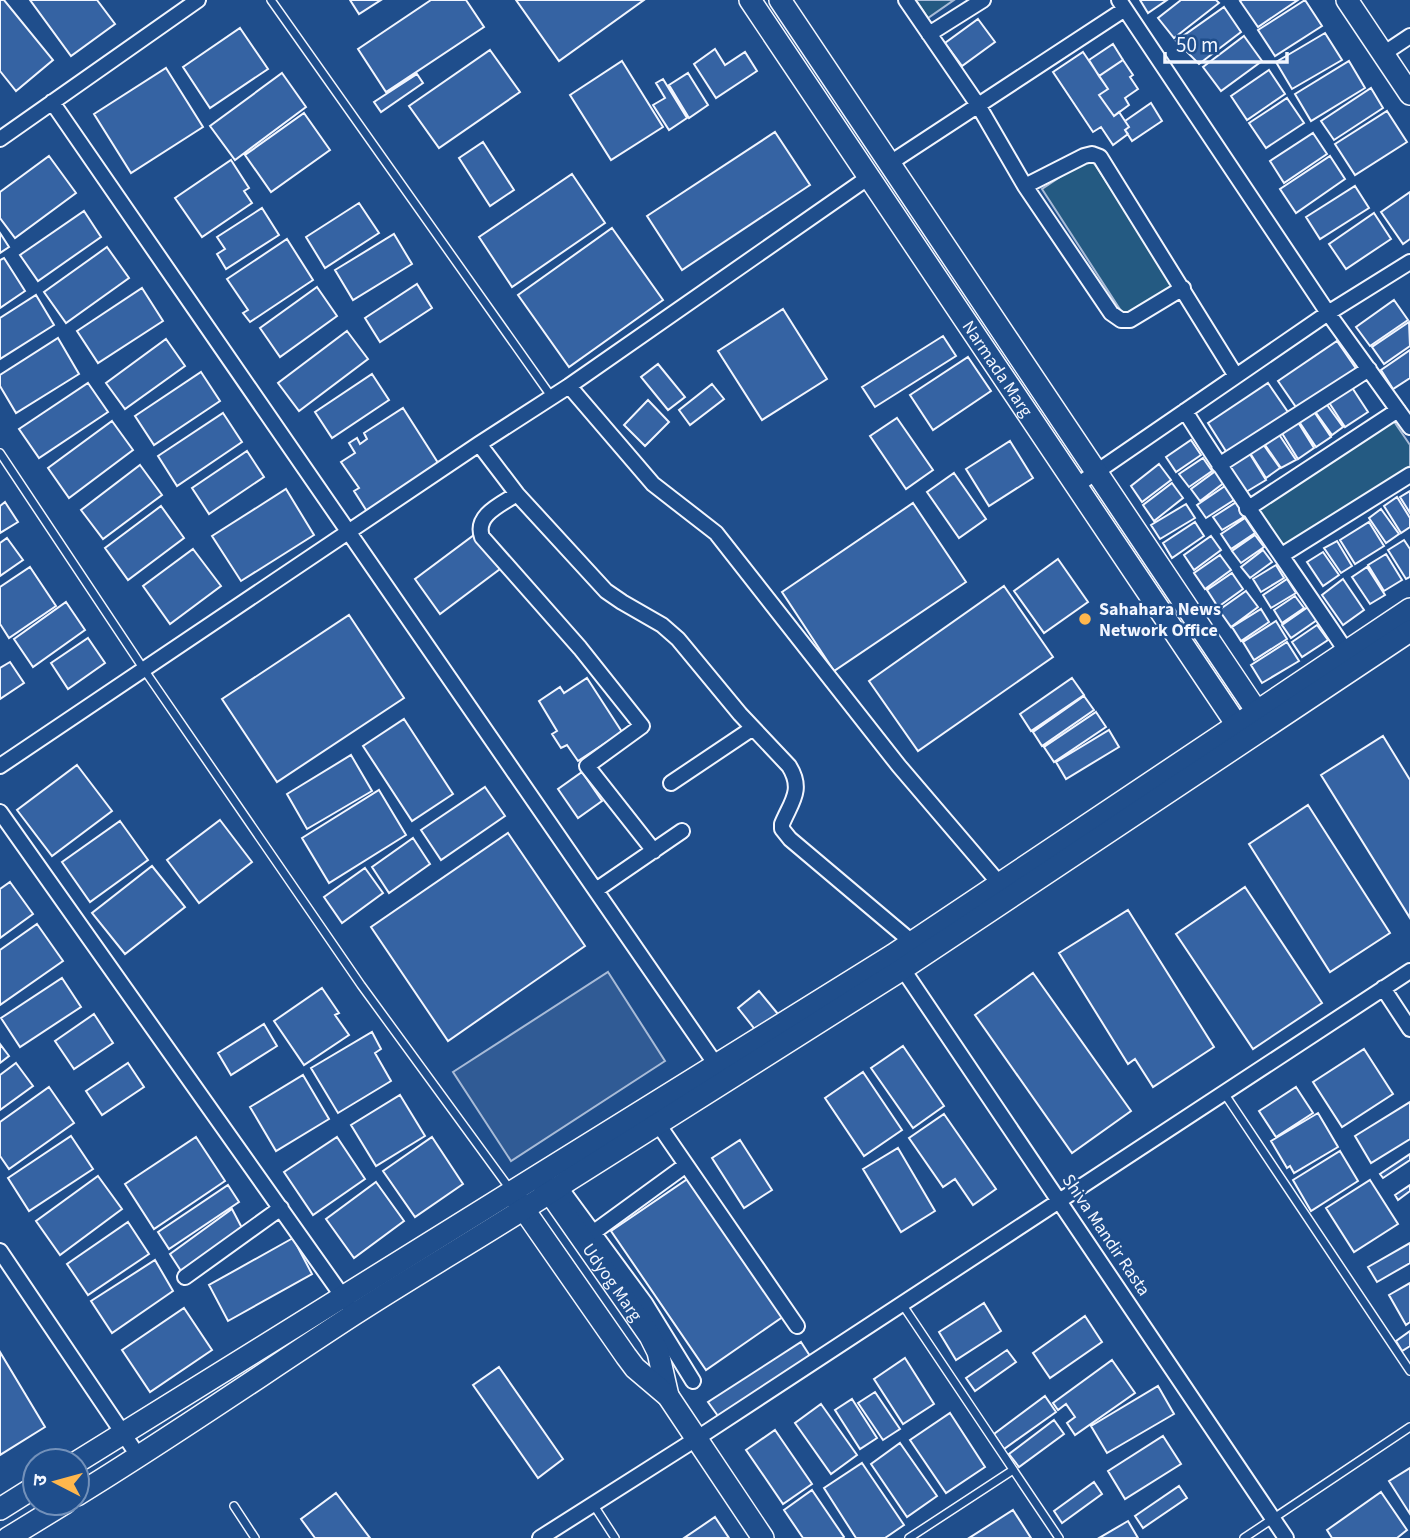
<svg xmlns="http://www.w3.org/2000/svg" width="1410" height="1538" font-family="'Source Sans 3','Noto Sans Devanagari',sans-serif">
	<rect width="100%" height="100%" fill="#1f4e8c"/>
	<path fill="#245a82" stroke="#a8bbd7" stroke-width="2" d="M916 0H954L928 18Z
		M1090 157 1174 285 1125 317 1042 189Z
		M1393 420 1410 445V466L1285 551 1258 510Z"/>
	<path fill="#305b95" stroke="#a8bbd7" stroke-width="2" d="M608 972 665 1061 511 1161 453 1072Z"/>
	<path fill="#3563a3" stroke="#f2f6ff" stroke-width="2" d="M0 0H4L53 60 16 91 0 71Z
		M30 0H97L115 24 71 56Z
		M350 0H381L359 14Z
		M431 0H466L484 27 386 92 358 49Z
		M516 0H644L559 61Z
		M1140 0H1167L1148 13Z
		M1181 0H1216L1219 3 1174 38 1158 18Z
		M1242 0H1298L1258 27 1240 1Z
		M1305 0 1322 26 1275 56 1258 30Z
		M1224 7 1241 32 1199 64 1176 41Z
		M978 19 995 42 962 66 945 43Z
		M240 28 268 69 210 108 183 67Z
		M1325 33 1342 60 1292 89 1276 62Z
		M1244 36 1262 61 1221 91 1203 67Z
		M1113 44 1123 60 1099 76 1089 60Z
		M715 49 725 65 745 52 757 71 716 98 694 64Z
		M490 50 520 92 439 148 409 106Z
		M1083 52 1108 89 1099 95 1114 116 1119 112 1129 127 1125 130 1128 134 1113 145 1101 127 1093 132 1053 72Z
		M1123 60 1133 75 1130 77 1138 89 1125 98 1129 105 1114 116 1099 95 1108 89 1099 76Z
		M622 61 663 127 611 160 570 95Z
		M1349 61 1365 88 1311 121 1295 94Z
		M166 68 203 127 131 173 94 114Z
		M1269 70 1285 94 1247 120 1231 96Z
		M282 73 306 107 235 160 210 126Z
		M688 73 708 105 689 118 669 85Z
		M417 74 423 83 381 112 374 102Z
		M663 79 687 118 669 130 653 105 665 98 656 83Z
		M1371 88 1383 108 1334 140 1321 121Z
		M1287 98 1304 123 1266 148 1249 123Z
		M1151 103 1162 121 1132 141 1125 130 1129 127 1125 121Z
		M1387 111 1407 142 1355 175 1335 144Z
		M304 113 330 150 271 192 245 155Z
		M775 132 810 185 682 270 647 216Z
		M1313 133 1327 154 1284 183 1270 161Z
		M483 142 514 190 490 206 459 158Z
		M49 156 76 193 15 238 0 218V192Z
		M1330 156 1345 179 1296 213 1280 189Z
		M231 160 249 188 244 191 252 203 202 237 175 198Z
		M572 174 605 223 512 287 479 237Z
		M1355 186 1369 208 1320 239 1306 217Z
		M1410 192V239L1403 244 1381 212Z
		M359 203 379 233 325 268 306 237Z
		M262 208 279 235 226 269 217 254 225 249 217 237Z
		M84 211 101 237 38 281 20 255Z
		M1374 213 1391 239 1346 269 1329 244Z
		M612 228 663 300 569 367 518 295Z
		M0 233 9 247 0 253Z
		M394 234 412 264 353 300 335 270Z
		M287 239 313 280 250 322 243 313 248 310 227 279Z
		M107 247 129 278 66 323 44 292Z
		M4 258 25 291 0 308V260Z
		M417 284 432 308 380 342 365 318Z
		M317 287 337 316 280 357 260 328Z
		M142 288 163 321 98 363 77 331Z
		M36 295 54 325 0 359V318Z
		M1394 300 1408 320 1370 346 1356 327Z
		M783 309 827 379 762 420 718 351Z
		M1409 322 1410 346 1384 364 1372 347Z
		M347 331 368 359 299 411 278 383Z
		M943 336 956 356 875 407 862 387Z
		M58 338 79 374 16 413 0 386V375Z
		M166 339 185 366 125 409 106 383Z
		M1337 341 1357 370 1298 410 1278 381Z
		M1410 350V378L1393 389 1381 370Z
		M968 357 991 391 933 430 910 395Z
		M658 364 685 397 668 410 641 377Z
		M201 372 220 401 154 445 135 416Z
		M372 374 389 400 332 438 315 412Z
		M88 383 108 412 39 458 19 429Z
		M1268 383 1290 415 1229 456 1208 423Z
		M712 384 724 399 690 425 679 410Z
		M1351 386 1368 412 1345 427 1328 401Z
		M648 400 669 422 645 446 624 425Z
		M1325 402 1343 427 1332 435 1314 410Z
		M403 408 440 466 368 513 354 491 359 488 341 462 355 453 349 443 357 438 360 444 367 439 364 433Z
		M1313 410 1331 437 1316 447 1298 420Z
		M223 413 242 442 177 486 158 456Z
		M897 418 933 470 906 489 870 436Z
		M1296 419 1314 448 1298 459 1280 430Z
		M112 421 133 450 69 498 48 468Z
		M1278 433 1296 460 1281 468 1263 442Z
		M1191 440 1201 455 1176 472 1166 457Z
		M1010 441 1033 478 989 506 966 469Z
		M1263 444 1280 468 1266 478 1250 453Z
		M247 451 264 477 209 514 192 488Z
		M1248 451 1266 480 1241 495 1223 467Z
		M1203 458 1212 471 1189 487 1179 474Z
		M1159 464 1171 480 1142 502 1131 486Z
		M140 465 162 495 103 539 81 510Z
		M1217 470 1225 482 1200 501 1191 489Z
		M954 473 986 519 959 538 927 492Z
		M1172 483 1183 498 1154 521 1143 505Z
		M1225 486 1234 500 1206 518 1197 505Z
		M286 489 314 535 241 581 212 536Z
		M1410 491V513L1400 497Z
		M1397 497 1410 518V527L1401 533 1384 506Z
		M1238 501 1247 515 1222 530 1213 517Z
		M5 502 18 522 0 533V506Z
		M913 503 966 582 834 671 782 592Z
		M1186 504 1195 518 1160 539 1151 525Z
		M161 506 184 538 128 580 105 548Z
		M1381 509 1399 534 1386 543 1369 518Z
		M1245 518 1255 533 1231 549 1221 534Z
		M1195 522 1204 536 1172 558 1163 543Z
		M1369 522 1384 546 1355 564 1340 540Z
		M474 535 500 569 440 614 415 579Z
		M1255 535 1264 547 1241 563 1232 551Z
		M1211 536 1221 550 1194 570 1184 555Z
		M7 538 23 560 0 576V543Z
		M1404 540 1410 549V577L1406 579 1388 550Z
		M1337 541 1352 566 1341 573 1324 548Z
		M193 549 221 586 170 624 143 586Z
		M1263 550 1272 562 1250 578 1241 567Z
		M1323 552 1339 575 1323 586 1307 562Z
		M1386 554 1402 580 1384 591 1368 565Z
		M1220 555 1231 570 1205 589 1194 573Z
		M1058 559 1088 602 1044 633 1014 591Z
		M1276 565 1284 578 1261 592 1253 579Z
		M30 567 56 606 9 638 0 624V587Z
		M1367 567 1385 595 1370 604 1352 577Z
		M1232 573 1243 589 1218 607 1207 590Z
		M1287 579 1296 593 1271 608 1263 595Z
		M1343 579 1364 610 1343 625 1322 595Z
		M1004 586 1053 657 918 751 869 681Z
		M1246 591 1258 607 1231 627 1219 610Z
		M1295 596 1304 608 1282 623 1274 610Z
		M66 602 85 630 33 667 14 639Z
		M1308 607 1317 620 1291 638 1282 625Z
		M1261 609 1269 622 1241 641 1232 627Z
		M349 615 404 698 277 782 222 699Z
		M1276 621 1287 639 1254 660 1243 642Z
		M1317 625 1328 640 1302 657 1292 642Z
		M88 638 105 663 68 689 51 663Z
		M1287 642 1299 661 1262 683 1251 665Z
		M10 662 24 683 0 699V668Z
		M587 678 622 732 578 761 567 745 561 748 552 734 557 731 539 701 560 687 564 693Z
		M1072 678 1084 695 1031 731 1020 714Z
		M1084 696 1094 710 1042 746 1033 732Z
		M1096 712 1106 727 1054 762 1044 747Z
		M404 719 453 794 412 821 363 746Z
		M1109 730 1119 747 1066 779 1056 762Z
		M1383 736 1410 780V918L1321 775Z
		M351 755 372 791 307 829 287 794Z
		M77 765 112 811 52 856 17 810Z
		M582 772 602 801 578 818 558 789Z
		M485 787 505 816 441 860 421 830Z
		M379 790 406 835 329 883 302 838Z
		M1308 805 1390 933 1330 972 1249 844Z
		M220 820 252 862 199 903 167 860Z
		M120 821 148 860 90 902 62 862Z
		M508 833 585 946 448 1041 371 927Z
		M413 838 430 864 389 893 372 867Z
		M152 866 185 907 125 954 92 913Z
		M365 868 383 893 342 923 324 897Z
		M10 882 33 914 0 938V889Z
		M1245 887 1322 1003 1253 1049 1176 934Z
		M1128 910 1214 1047 1153 1087 1135 1059 1128 1064 1059 953Z
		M37 924 63 961 0 1005V950Z
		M1033 973 1131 1111 1072 1153 975 1015Z
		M62 978 81 1007 20 1047 1 1018Z
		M322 988 339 1013 335 1015 349 1035 304 1065 274 1021Z
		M759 991 778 1014 757 1032 738 1008Z
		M94 1014 113 1043 74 1069 55 1041Z
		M264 1024 277 1046 231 1075 218 1053Z
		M372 1032 381 1049 375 1053 391 1081 338 1113 311 1068Z
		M0 1044 9 1056 0 1063Z
		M903 1046 944 1106 913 1128 871 1068Z
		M1364 1049 1393 1094 1342 1127 1313 1082Z
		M16 1063 33 1086 0 1110V1075Z
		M128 1063 144 1087 102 1115 86 1091Z
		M863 1072 902 1130 864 1156 825 1098Z
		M303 1075 329 1119 276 1151 250 1107Z
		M49 1087 74 1123 9 1169 0 1156V1122Z
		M1296 1087 1313 1113 1276 1137 1259 1111Z
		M400 1095 425 1136 376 1166 351 1125Z
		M1410 1102V1139L1371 1163 1355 1136Z
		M1318 1113 1338 1147 1294 1173 1290 1166 1287 1168 1271 1141Z
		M944 1114 996 1189 973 1205 955 1179 943 1187 909 1138Z
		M71 1136 93 1169 29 1211 8 1178Z
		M196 1137 225 1181 154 1229 125 1184Z
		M337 1137 365 1179 313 1215 284 1172Z
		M432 1137 463 1184 415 1217 383 1171Z
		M740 1140 772 1190 744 1208 712 1158Z
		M898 1148 935 1211 901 1232 863 1169Z
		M1340 1151 1358 1181 1311 1211 1293 1180Z
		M1410 1154V1160L1383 1178 1380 1174Z
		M98 1176 122 1209 60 1255 36 1221Z
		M689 1178 784 1316 706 1370 611 1231Z
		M1370 1180 1398 1224 1354 1252 1326 1208Z
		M376 1182 404 1221 354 1258 326 1219Z
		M228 1185 239 1202 169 1249 158 1232Z
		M1410 1185V1191L1398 1200 1395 1195Z
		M232 1209 242 1228 181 1271 170 1254Z
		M128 1222 149 1254 88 1295 67 1264Z
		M293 1238 312 1274 228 1321 209 1285Z
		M1410 1243V1263L1377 1282 1368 1267Z
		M155 1260 173 1291 112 1333 91 1301Z
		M1410 1283V1322L1406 1325 1389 1295Z
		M984 1303 1001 1331 956 1360 939 1332Z
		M184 1308 212 1350 150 1392 122 1350Z
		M1085 1316 1102 1342 1050 1378 1033 1353Z
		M1410 1331V1346L1402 1351 1396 1341Z
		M801 1342 810 1356 718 1416 708 1402Z
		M1007 1350 1016 1362 975 1391 966 1378Z
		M0 1352 45 1427 0 1455Z
		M905 1358 934 1404 903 1424 874 1379Z
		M1112 1360 1135 1393 1075 1435 1067 1423 1075 1417 1066 1404 1058 1410 1053 1403Z
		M499 1367 563 1459 538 1478 473 1385Z
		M1158 1386 1174 1414 1107 1453 1091 1426Z
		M875 1392 900 1429 883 1440 858 1403Z
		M1045 1396 1056 1412 1004 1449 994 1434Z
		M852 1399 877 1438 860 1449 835 1410Z
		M821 1404 857 1455 831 1474 795 1423Z
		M950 1413 985 1467 946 1493 910 1440Z
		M1054 1420 1064 1434 1019 1467 1009 1454Z
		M775 1430 812 1484 783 1504 746 1450Z
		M1163 1436 1181 1464 1125 1499 1108 1471Z
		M900 1443 937 1496 907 1517 871 1464Z
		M862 1463 904 1525 885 1538H856L824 1488Z
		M1410 1468V1514L1389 1481Z
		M1094 1482 1102 1494 1062 1523 1054 1511Z
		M1179 1486 1187 1498 1143 1528 1135 1516Z
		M812 1490 844 1537 843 1538H803L784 1510Z
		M1381 1492 1407 1530 1397 1538H1332L1327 1530Z
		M336 1493 370 1538H315L301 1519Z
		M1013 1510 1031 1538H969Z
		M715 1517 729 1538H684Z
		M1128 1521 1138 1538H1099Z"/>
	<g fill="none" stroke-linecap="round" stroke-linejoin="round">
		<defs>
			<path id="lane" d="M271 0 551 396
				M0 453 145 671 361 985 510 1189
				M1224 1093 1410 1371
				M902 1304 1059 1538
				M593 1504 615 1538
				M234 1506 255 1538
				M909 1538 1013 1470
				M1244 1538 1410 1427"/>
			<path id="street" d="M906 0 978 105 1025 186 1111 313 1121 320H1130L1183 288
				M1119 0 1328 313 1410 427
				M929 34 983 0
				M1383 54 1410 36
				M52 102 721 1072
				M0 139 198 0
				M890 163 1125 9
				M1025 186 1084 156 1092 154 1100 157 1236 376
				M569 386 653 484 716 533 899 766 999 883
				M1185 411C1236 493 1293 571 1346 651
				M479 444 517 494 606 591 622 602 662 625 678 639 740 714 789 766C804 790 791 802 782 824V829L790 839 912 942
				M1219 465 1369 369
				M1076 486 1328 313 1410 262
				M517 494C502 504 474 515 482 537L580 648 642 726 587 766 654 851
				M1247 509 1398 410
				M1282 555 1410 475
				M0 766 479 444 569 386 869 177
				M671 783 753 728
				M0 812 348 1304
				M596 890 682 831
				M898 962 1286 1538
				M1383 988 1410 1029
				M658 1124 797 1326
				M559 1186 645 1303 693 1381
				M594 1232 686 1165
				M0 1251 139 1457
				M185 1277 281 1208
				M540 1538 696 1439 1410 971"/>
			<g id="secondary">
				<path id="s1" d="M750 0 1243 734"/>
				<path d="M780 0 1264 722"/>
				<path d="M1347 0 1410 94"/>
				<path id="s2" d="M543 1183 650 1336 658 1352 668 1396"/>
				<path d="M518 1201 626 1356 635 1368 668 1396 763 1538"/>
				<path d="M77 1462 893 955 1410 609"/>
				<path d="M77 1495C170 1438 261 1375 353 1315 424 1269 498 1227 569 1180L898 972 1410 631"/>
				<path d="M0 1509 35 1487"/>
				<path d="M8 1538 65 1503"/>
			</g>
		</defs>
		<use href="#lane" stroke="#f2f6ff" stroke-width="10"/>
		<use href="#street" stroke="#f2f6ff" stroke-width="18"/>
		<use href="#secondary" stroke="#f2f6ff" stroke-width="24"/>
		<use href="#lane" stroke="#1f4e8c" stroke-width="7"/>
		<use href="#street" stroke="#1f4e8c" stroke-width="14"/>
		<use href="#secondary" stroke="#1f4e8c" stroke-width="21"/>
	</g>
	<circle fill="#ffb74d" stroke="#1f4e8c" stroke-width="2.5" cx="1085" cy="619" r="7"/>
	<g text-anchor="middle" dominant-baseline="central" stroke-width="5" stroke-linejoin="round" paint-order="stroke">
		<g font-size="18" fill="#f2f6ff" stroke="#1f4e8c">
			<text stroke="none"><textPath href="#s1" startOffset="444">Narmada Marg</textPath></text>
			<text transform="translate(1106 1235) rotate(56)">Shiva Mandir Rasta</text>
			<text stroke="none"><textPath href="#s2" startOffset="121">Udyog Marg</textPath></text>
		</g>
		<g font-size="18" font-weight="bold" fill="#f2f6ff" stroke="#1f4e8c" text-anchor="start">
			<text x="1099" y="609">Sahahara News<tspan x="1099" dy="21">Network Office</tspan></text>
		</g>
	</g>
	<g transform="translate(56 1482) rotate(276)"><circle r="33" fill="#1f4e8c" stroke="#7391ba" stroke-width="2"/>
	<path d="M0-5L12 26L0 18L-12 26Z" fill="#ffb74d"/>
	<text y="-10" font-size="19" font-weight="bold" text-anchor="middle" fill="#f2f6ff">उ</text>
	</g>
	<path d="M1165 52v10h122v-10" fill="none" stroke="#f2f6ff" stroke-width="3.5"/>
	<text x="1176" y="52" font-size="21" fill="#f2f6ff" stroke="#1f4e8c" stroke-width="5" paint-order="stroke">50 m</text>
</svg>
